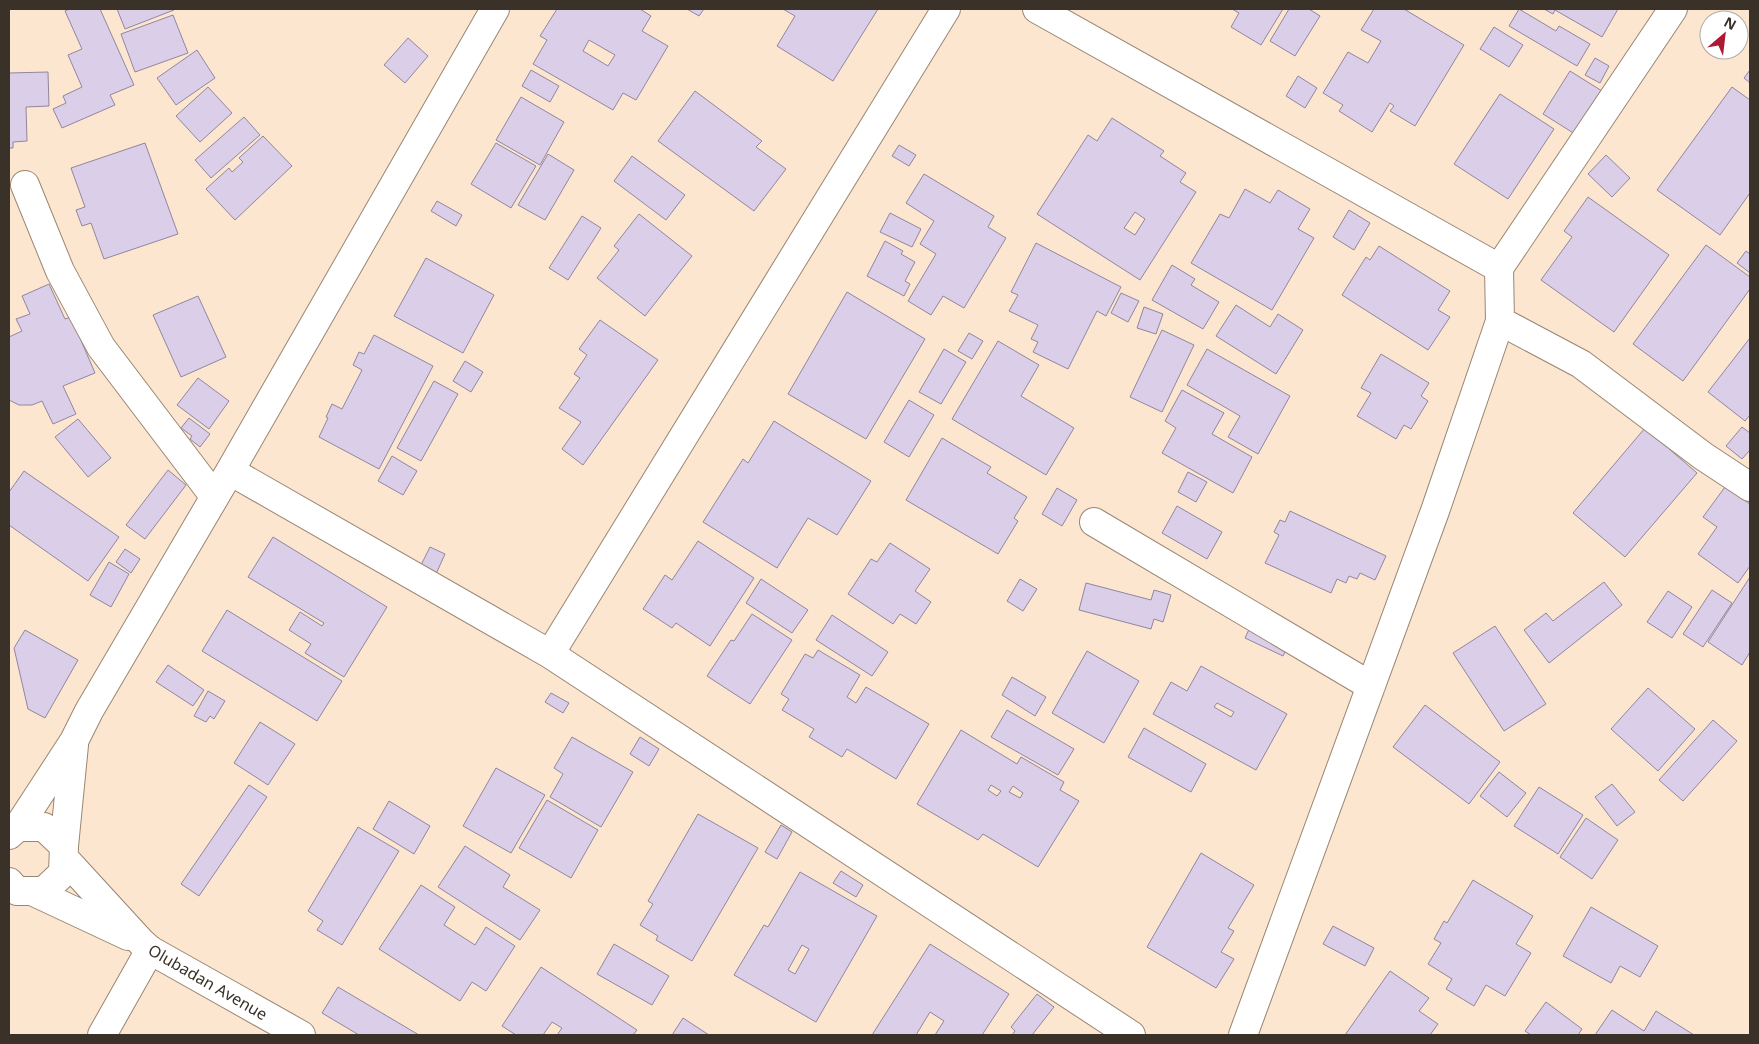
<svg xmlns="http://www.w3.org/2000/svg" width="1759" height="1044" font-family="'Noto Sans',sans-serif">
	<rect width="100%" height="100%" fill="#fce6d0"/>
	<path fill="#dacee8" stroke="#91869e" fill-rule="evenodd" d="M69 9H100L134 85 110 95 115 105 62 128 53 109 66 103 63 96 82 87 68 55 82 49 65 11Z
		M117 9H173L174 10 125 29Z
		M557 9H640L651 16 642 31 668 46 636 100 623 93 613 110 533 64 547 40 540 36ZM589 40 615 55 608 66 583 51Z
		M687 9H704L699 16Z
		M783 9H878L833 81 777 46 795 16Z
		M1232 9H1283L1261 45 1231 27 1239 13Z
		M1289 9H1309L1320 16 1295 56 1270 41Z
		M1374 9H1404L1464 45 1415 126 1390 111 1394 106 1390 103 1372 132 1339 111 1343 105 1323 93 1348 52 1368 63 1381 41 1361 30Z
		M1519 9 1556 31 1559 26 1590 44 1577 66 1509 26Z
		M1544 9H1618L1602 37 1555 10 1553 14Z
		M173 15 188 53 135 72 121 34Z
		M1494 27 1523 45 1509 67 1480 49Z
		M408 38 428 56 405 83 384 65Z
		M197 50 215 78 176 105 157 78Z
		M1595 58 1609 66 1600 83 1585 75Z
		M531 70 559 86 550 102 522 86Z
		M1750 70V83L1744 78Z
		M1570 71 1602 91 1575 134 1543 114Z
		M48 72 49 106 26 107 27 141 13 142V148H9V73Z
		M1298 76 1317 88 1305 108 1286 96Z
		M208 87 232 113 200 142 176 116Z
		M1732 87 1750 100V193L1720 235 1657 190Z
		M695 91 762 141 756 147 786 169 754 211 658 141Z
		M1500 94 1554 129 1508 199 1454 164Z
		M521 97 564 122 540 165 496 140Z
		M244 117 260 135 211 178 195 160Z
		M1112 118 1164 151 1160 156 1186 173 1180 182 1196 192 1140 280 1037 214 1088 135 1097 141ZM1135 212 1145 219 1135 235 1124 228Z
		M263 136 292 166 235 220 206 189 229 168 232 172 243 162 239 158Z
		M145 143 178 234 104 259 91 223 82 226 76 210 85 207 71 168Z
		M496 143 536 166 511 208 471 184Z
		M899 145 916 155 909 166 892 156Z
		M548 154 574 170 545 220 518 205Z
		M1606 155 1630 178 1612 197 1588 174Z
		M632 156 685 195 666 220 614 181Z
		M924 174 994 216 988 227 1006 238 964 308 943 296 931 315 908 301 936 254 920 244 934 221 906 203Z
		M1245 189 1270 203 1278 190 1310 209 1298 229 1314 238 1272 310 1191 263 1220 214 1229 218Z
		M1588 197 1669 255 1614 332 1541 280 1572 237 1564 231Z
		M437 201 462 215 456 226 431 211Z
		M1349 210 1370 223 1354 250 1333 237Z
		M890 213 921 229 912 247 880 232Z
		M639 214 692 256 645 316 597 278 619 250 614 246Z
		M582 216 601 228 568 280 549 268Z
		M885 241 903 251 901 254 915 262 905 281 910 284 904 296 867 276Z
		M1036 243 1121 287 1106 316 1097 311 1068 369 1033 352 1038 342 1031 339 1038 325 1009 311 1018 295 1011 292Z
		M1706 245 1750 277V289L1683 381 1633 344Z
		M1379 246 1450 291 1438 310 1450 317 1428 350 1342 295 1366 257 1370 260Z
		M1746 251 1750 254V273L1737 263Z
		M426 258 494 295 463 353 394 316Z
		M1172 265 1195 279 1191 285 1219 302 1203 329 1152 300Z
		M49 284 65 319 71 317 95 373 63 386 76 414 53 424 42 401 32 405H19L9 400V337L22 331 16 319 30 314 22 296Z
		M847 292 925 339 866 439 788 394Z
		M1121 293 1139 301 1128 322 1111 313Z
		M198 296 226 357 181 377 153 315Z
		M1236 305 1270 327 1278 314 1303 330 1276 374 1216 336Z
		M1144 307 1163 314 1156 334 1137 328Z
		M600 320 658 360 583 465 562 449 581 422 559 408 580 378 574 374 587 355 579 349Z
		M1162 330 1194 345 1162 412 1130 397Z
		M969 333 983 341 972 359 958 351Z
		M374 335 433 366 379 469 319 437 328 418 326 417 332 404 342 409 362 370 353 365 359 352 364 354Z
		M1750 338V415L1745 421 1708 392Z
		M998 341 1039 365 1021 396 1074 428 1046 475 952 419Z
		M944 349 966 362 941 404 919 392Z
		M1207 349 1290 396 1258 454 1228 437 1240 416 1187 385Z
		M1381 354 1429 383 1421 396 1428 401 1411 429 1404 425 1396 439 1357 416 1371 393 1361 388Z
		M465 361 483 372 471 392 453 381Z
		M198 378 229 401 209 429 177 405Z
		M434 381 458 394 421 461 397 448Z
		M1182 390 1224 413 1212 434 1252 457 1233 493 1162 453 1176 428 1165 421Z
		M909 400 934 415 909 457 884 442Z
		M189 418 210 434 200 447 190 439 192 436 181 428Z
		M78 419 111 458 88 477 55 437Z
		M774 421 871 481 837 535 808 518 777 568 703 522 743 459 748 463Z
		M1742 427 1750 433V450L1742 459 1726 446Z
		M1645 428 1697 473 1625 557 1573 513Z
		M942 438 991 467 987 473 1027 497 1014 518 1018 521 998 554 906 500Z
		M392 456 417 471 403 495 378 481Z
		M168 470 186 485 145 539 126 525Z
		M24 471 119 537 88 581 9 525V492Z
		M1188 472 1207 482 1196 502 1178 492Z
		M1725 487 1750 504V566L1738 583 1698 554 1717 527 1703 517Z
		M1057 488 1077 500 1062 526 1042 514Z
		M1177 506 1222 532 1207 559 1162 533Z
		M1290 511 1386 556 1375 580 1360 573 1357 579 1349 576 1346 583 1337 579 1331 593 1265 563 1279 535 1274 532 1280 520 1285 522Z
		M273 537 387 607 344 677 305 653 311 644 289 630 300 612 322 626 324 623 248 577Z
		M698 541 754 578 710 646 676 623 672 628 643 609 665 575 672 580Z
		M890 543 930 569 915 591 931 602 916 624 900 614 893 624 848 594 871 559 877 562Z
		M430 547 445 554 436 574 420 567Z
		M125 549 140 559 131 573 116 562Z
		M109 562 129 574 111 607 90 595Z
		M1750 577V652L1742 665 1708 642Z
		M761 579 808 610 792 633 746 603Z
		M1020 579 1037 589 1023 611 1007 601Z
		M1604 582 1622 605 1549 663 1524 630 1546 613 1553 621Z
		M1086 583 1151 600 1154 590 1171 595 1163 622 1154 619 1151 629 1079 610Z
		M1712 590 1732 603 1703 647 1683 634Z
		M1668 591 1692 607 1672 638 1647 622Z
		M227 610 342 681 317 721 202 651Z
		M752 614 792 640 750 704 707 676 731 640 734 641Z
		M832 615 888 652 872 676 816 640Z
		M1252 623 1290 641 1283 656 1245 638Z
		M1495 626 1546 704 1504 731 1453 653Z
		M25 630 78 660 45 718 28 709 14 648Z
		M818 650 860 675 847 697 856 703 866 687 929 724 896 779 847 749 842 757 809 737 814 729 782 710 789 699 781 694 805 654 813 658Z
		M1087 651 1139 681 1104 743 1052 713Z
		M168 665 204 690 193 706 156 682Z
		M1201 666 1287 714 1256 770 1153 714 1171 682 1187 691ZM1217 703 1234 712 1231 717 1214 707Z
		M1012 677 1046 697 1035 716 1002 695Z
		M1648 688 1695 729 1658 771 1611 729Z
		M208 691 225 701 214 719 210 716 206 722 194 716Z
		M551 693 569 703 563 713 545 702Z
		M1425 705 1500 762 1469 804 1393 747Z
		M1007 710 1074 749 1058 775 991 737Z
		M1713 720 1737 741 1683 801 1659 780Z
		M260 722 295 744 268 785 234 763Z
		M1144 728 1206 764 1191 792 1128 757Z
		M961 730 1017 764 1021 757 1064 782 1060 790 1079 801 1038 867 983 834 978 840 917 804ZM991 785 1001 791 997 796 988 790ZM1013 786 1023 793 1020 798 1009 792Z
		M572 737 633 772 601 827 550 797 563 774 554 768Z
		M640 737 659 749 649 766 630 754Z
		M496 768 545 795 511 853 463 826Z
		M1499 772 1526 793 1507 817 1480 796Z
		M1612 784 1635 812 1617 826 1595 797Z
		M249 785 267 797 199 896 181 884Z
		M1539 787 1583 815 1558 854 1514 826Z
		M547 800 598 830 571 878 519 848Z
		M389 801 430 826 414 854 373 829Z
		M698 814 758 848 692 961 656 940 658 936 640 925 653 904 648 901Z
		M1586 818 1618 840 1592 879 1560 857Z
		M781 825 792 832 777 859 765 852Z
		M358 827 399 851 342 945 317 930 323 921 308 911Z
		M465 846 510 875 503 887 540 910 520 940 438 887Z
		M1201 853 1254 885 1228 928 1234 931 1221 952 1234 959 1216 988 1147 947Z
		M841 871 863 885 856 897 833 883Z
		M800 872 877 916 816 1022 734 975 764 925 768 927ZM802 945 809 949 795 974 788 970Z
		M1473 880 1533 916 1516 944 1531 953 1505 996 1486 985 1474 1006 1446 989 1452 979 1428 964 1441 943 1434 939 1444 921 1447 923Z
		M421 885 455 907 444 925 475 945 486 927 515 946 486 991 472 982 460 1001 379 949Z
		M1591 907 1658 946 1640 977 1620 966 1611 983 1563 956Z
		M1333 926 1374 948 1365 966 1323 944Z
		M614 944 669 976 652 1005 597 974Z
		M930 944 1009 994 982 1035H935L944 1021 930 1012 916 1035H872Z
		M541 967 637 1030 633 1035H557L562 1028 552 1022 543 1035H516L502 1026Z
		M1390 971 1429 998 1419 1011 1438 1024 1430 1035H1345Z
		M338 987 419 1035H359L322 1013Z
		M1037 994 1054 1007 1032 1035H1012L1015 1031 1011 1027Z
		M1546 1002 1582 1029 1578 1035H1531L1525 1031Z
		M1612 1010 1644 1031 1656 1011 1694 1035H1595Z
		M683 1018 709 1035H672Z"/>
	<g fill="none" stroke-linecap="round" stroke-linejoin="round">
		<defs>
			<path id="street" d="M1037 9 1499 268
				M25 185 60 271 101 347 214 496
				M1500 321 1581 364 1703 456 1750 487
				M230 471 550 654 1131 1035
				M1094 522 1371 686
				M550 654 946 9
				M18 827 74 741 89 711 230 471 495 9
				M64 846 74 745
				M102 1035 150 950
				M1243 1035 1435 511 1500 321 1499 268 1673 9"/>
			<path id="secondary" d="M9 835 18 827H44L64 846 63 873 44 891H17L9 882
				M64 858 141 942 150 950 301 1035
				M34 892 128 936"/>
		</defs>
		<use href="#street" stroke="#998672" stroke-width="30"/>
		<use href="#secondary" stroke="#998672" stroke-width="30"/>
		<use href="#street" stroke="#fff" stroke-width="28"/>
		<use href="#secondary" stroke="#fff" stroke-width="28"/>
	</g>
	<g text-anchor="middle" dominant-baseline="central" stroke-width="4" stroke-linejoin="round" paint-order="stroke">
		<g font-size="16" fill="#3a3229" stroke="#fff">
			<text transform="translate(208 982) rotate(30)">Olubadan Avenue</text>
		</g>
	</g>
	<rect width="1759" height="1044" fill="none" stroke="#3a3229" stroke-width="20"/>
	<g transform="translate(1724 35) rotate(28)"><circle r="24" fill="#ffffff" stroke="#b0ada9"/>
	<path d="M0-4L9 19L0 12L-9 19Z" fill="#ad1832"/>
	<text y="-8" font-size="14" font-weight="bold" text-anchor="middle" fill="#3a3229">N</text>
	</g>
</svg>
